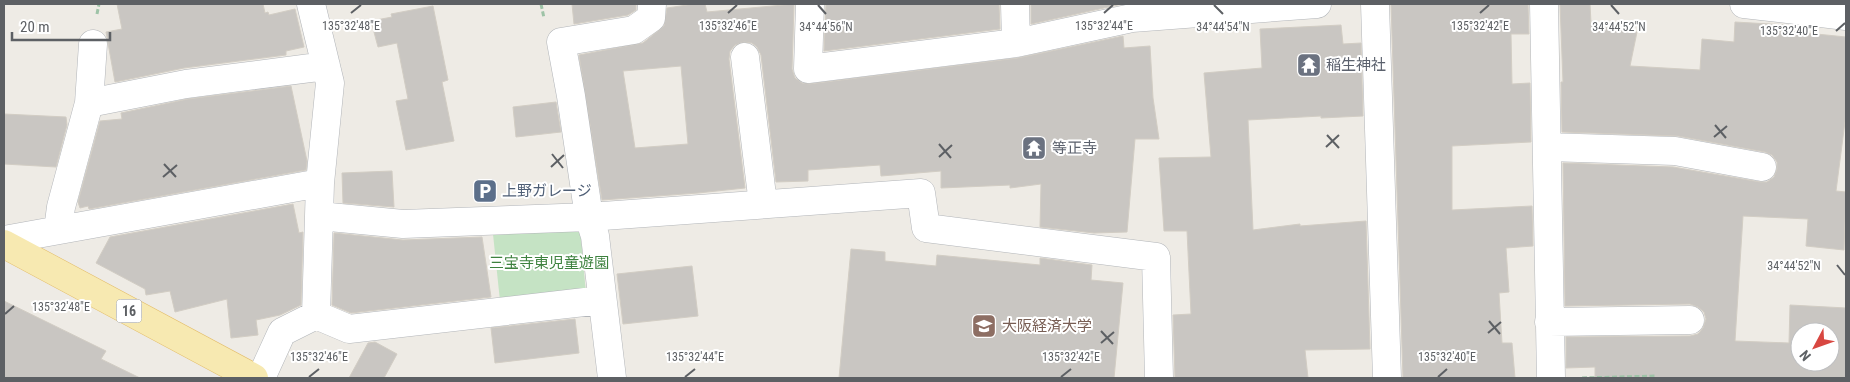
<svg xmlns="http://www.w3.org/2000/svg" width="1850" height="382" font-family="'Roboto Condensed','Noto Sans JP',sans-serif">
	<rect width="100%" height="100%" fill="#eeebe5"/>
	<path fill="#c5e3c4" d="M580 226 586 294 500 301 493 234Z"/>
	<path fill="#c9c6c2" stroke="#d2cdc4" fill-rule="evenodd" d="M117 4H263L265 13 268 12 269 15 295 9 304 47 286 51V55L184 68 115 82 106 32 122 29Z
		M572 4H636V10L628 15 574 24Z
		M694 4H705L707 12 794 4 792 69 795 78 802 83 809 84 1018 58 1123 36 1124 48 1150 46 1153 98 1159 139H1135L1127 232 1094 233 1040 227 1041 184 1010 188V185L941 188V171L881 176 880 165 808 170V181L776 182 761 55 757 47 752 43 744 42 735 45 730 51 729 59 745 188 698 193 602 200 579 55 643 43 664 26 667 8ZM681 66 688 144 635 148 623 71Z
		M826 4H999L1000 29 824 51Z
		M1031 4H1122L1031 24Z
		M1391 4H1528L1529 34H1511L1512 84 1530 83 1531 142 1452 146V210L1532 206 1533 246 1506 248 1509 292 1499 293 1502 343H1512L1515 378H1403Z
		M1560 4H1590L1591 23 1637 32 1630 66 1700 70 1702 39 1734 42 1735 22 1787 25V31L1846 37V114L1836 191 1846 192 1844 250 1806 246 1808 219 1743 216 1735 341 1789 343 1790 305 1846 308V378H1595V367L1566 368V337L1690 336 1698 334 1703 328 1706 319 1704 312 1698 307 1690 304 1565 306 1563 163 1673 167 1760 182H1767L1774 177 1777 169V162L1772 155 1765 152 1678 136 1562 132 1561 82H1563ZM1800 332H1830V362H1800Z
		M433 6 448 80 442 82 454 141 406 150 396 101 408 99 397 43 378 47 371 21 392 17 391 14Z
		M1341 25 1343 44 1361 43 1363 116 1321 118V116L1248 120 1253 230 1300 224V226L1366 221 1370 349 1305 350 1308 378H1175L1173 315 1191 314 1187 231H1164L1159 158 1211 157 1204 73 1262 68 1260 29Z
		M291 86 307 161 306 170 89 209 88 206 80 208 78 202 100 121 122 119 121 113 188 99Z
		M556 102 561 132 516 137 513 107Z
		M4 114 66 117 67 125 56 167 4 164Z
		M392 171 394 207 343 203 342 173Z
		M293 204 299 233 303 232 301 305 280 315 256 320 258 335 231 338 227 299 175 312 170 291 146 295 145 289 96 263 110 237Z
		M334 233 403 240 482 237 491 297 351 313 332 305Z
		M851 249 885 252V261L936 266 937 255 1040 265V258L1092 265 1091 280 1123 283 1114 378H839Z
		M692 266 698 316 623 324 617 274Z
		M4 301 106 351 101 359 140 378H4Z
		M575 319 579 353 495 363 491 328Z
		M375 342 397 354 384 378H349L368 343Z"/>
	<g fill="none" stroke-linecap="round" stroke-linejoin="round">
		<defs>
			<path id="minor" d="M311 4 330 83 320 183 316 315
				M810 4 808 69 1016 43 1132 18 1317 4
				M1015 4 1016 43
				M1375 4 1387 378
				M1544 4 1551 378
				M1744 4 1846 16
				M745 57 763 204
				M89 103 186 84 326 66
				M1547 147 1675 151 1762 167
				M319 216 403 224 589 217 921 193 926 228 1156 257 1159 378
				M58 230 61 207 89 103 93 44
				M4 240 320 183
				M1549 322 1690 320
				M261 378 282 332 316 315 349 329 602 300
				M612 378 595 236 589 217 571 96 561 42 634 30 651 18 652 4"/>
			<path id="major" d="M4 244 254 378"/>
		</defs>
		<use href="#minor" stroke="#b2b5b9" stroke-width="29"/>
		<use href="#major" stroke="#e3bc68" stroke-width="29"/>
		<path stroke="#9ec3a7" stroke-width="3" stroke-dasharray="5 2.5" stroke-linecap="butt" d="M541 4 544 18
			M97 14 99 4
			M1582 378 1656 376"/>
		<use href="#minor" stroke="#fff" stroke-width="28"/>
		<use href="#major" stroke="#f7e9b1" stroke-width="28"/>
	</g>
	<path fill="none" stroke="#5d6064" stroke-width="2" d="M818 5 826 14M1214 5 1223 14M1611 5 1619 14M351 13 361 5M728 13 737 5M1104 13 1113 5M1480 13 1489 5M1836 31 1845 23M1715 125 1726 138M1327 135 1339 148M1714 137 1727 126M939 144 951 158M1326 147 1339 135M552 154 563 168M939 157 952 145M164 164 176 177M551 167 564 155M163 177 177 165M1837 265 1845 275M5 314 14 306M1489 321 1500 334M1101 331 1113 344M1488 333 1501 322M1101 343 1114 332M309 377 319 369M685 377 695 369M1061 377 1071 369M1438 377 1447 369"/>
	<defs>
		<symbol id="temple-square" viewBox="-11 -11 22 22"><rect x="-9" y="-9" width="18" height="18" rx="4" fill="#6b7280" stroke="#fff"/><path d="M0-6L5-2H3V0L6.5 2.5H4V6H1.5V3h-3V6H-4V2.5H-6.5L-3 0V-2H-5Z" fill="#fff"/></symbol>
		<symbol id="parking-square" viewBox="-11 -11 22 22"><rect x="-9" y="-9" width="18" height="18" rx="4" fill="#5c6f8a" stroke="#fff"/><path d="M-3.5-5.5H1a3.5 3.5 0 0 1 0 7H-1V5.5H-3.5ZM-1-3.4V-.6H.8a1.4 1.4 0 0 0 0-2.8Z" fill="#fff"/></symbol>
		<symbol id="university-square" viewBox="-11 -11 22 22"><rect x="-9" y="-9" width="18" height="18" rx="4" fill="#8d6e63" stroke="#fff"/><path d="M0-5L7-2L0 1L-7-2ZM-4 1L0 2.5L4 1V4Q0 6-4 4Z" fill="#fff"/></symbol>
	</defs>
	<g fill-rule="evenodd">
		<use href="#temple-square" x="1295" y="51" width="28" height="28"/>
		<use href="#temple-square" x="1020" y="134" width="28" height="28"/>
		<use href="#parking-square" x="471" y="177" width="28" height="28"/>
		<use href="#university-square" x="970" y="312" width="28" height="28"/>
	</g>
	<g text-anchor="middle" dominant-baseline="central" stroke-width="4" stroke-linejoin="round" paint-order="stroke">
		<rect fill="#fff" stroke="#8e9092" stroke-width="1" x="116.5" y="299.5" width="25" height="23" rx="4"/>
		<g font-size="14" font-weight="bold" fill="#5d6064">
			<text x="129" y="311">16</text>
		</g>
		<g font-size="15" fill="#5b616d" stroke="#fff" text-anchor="start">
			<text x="1326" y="65">稲生神社</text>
			<text x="1052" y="148">等正寺</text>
		</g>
		<g font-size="15" fill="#4e5e75" stroke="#fff" text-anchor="start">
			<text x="502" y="191">上野ガレージ</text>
		</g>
		<g font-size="15" fill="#3e823f" stroke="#fff">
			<text x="549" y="263">三宝寺東児童遊園</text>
		</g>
		<g font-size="15" fill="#785e54" stroke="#fff" text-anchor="start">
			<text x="1002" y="326">大阪経済大学</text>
		</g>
	</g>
	<g font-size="12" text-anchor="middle" fill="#5d6064" stroke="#fff" stroke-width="4" stroke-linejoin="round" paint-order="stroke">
		<text x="351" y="30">135°32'48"E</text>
		<text x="728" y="30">135°32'46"E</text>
		<text x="1104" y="30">135°32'44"E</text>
		<text x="1480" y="30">135°32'42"E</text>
		<text x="826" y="31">34°44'56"N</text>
		<text x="1223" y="31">34°44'54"N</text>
		<text x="1619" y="31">34°44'52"N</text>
		<text x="1789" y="35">135°32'40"E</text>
		<text x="1794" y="270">34°44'52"N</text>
		<text x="61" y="311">135°32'48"E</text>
		<text x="319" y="361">135°32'46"E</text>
		<text x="695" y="361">135°32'44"E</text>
		<text x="1071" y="361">135°32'42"E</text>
		<text x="1447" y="361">135°32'40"E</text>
	</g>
	<rect width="1850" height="382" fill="none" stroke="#5d6064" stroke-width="10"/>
	<g transform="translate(1815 347) rotate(229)"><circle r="24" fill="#ffffff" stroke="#bebfc1"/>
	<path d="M0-4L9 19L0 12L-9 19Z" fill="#d84741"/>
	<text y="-8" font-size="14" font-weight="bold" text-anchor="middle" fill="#5d6064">N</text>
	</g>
	<path d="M12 32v8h98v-8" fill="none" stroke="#5d6064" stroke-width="2.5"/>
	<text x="20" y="32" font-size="15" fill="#5d6064" stroke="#ffffff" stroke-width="4" paint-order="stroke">20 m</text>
</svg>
